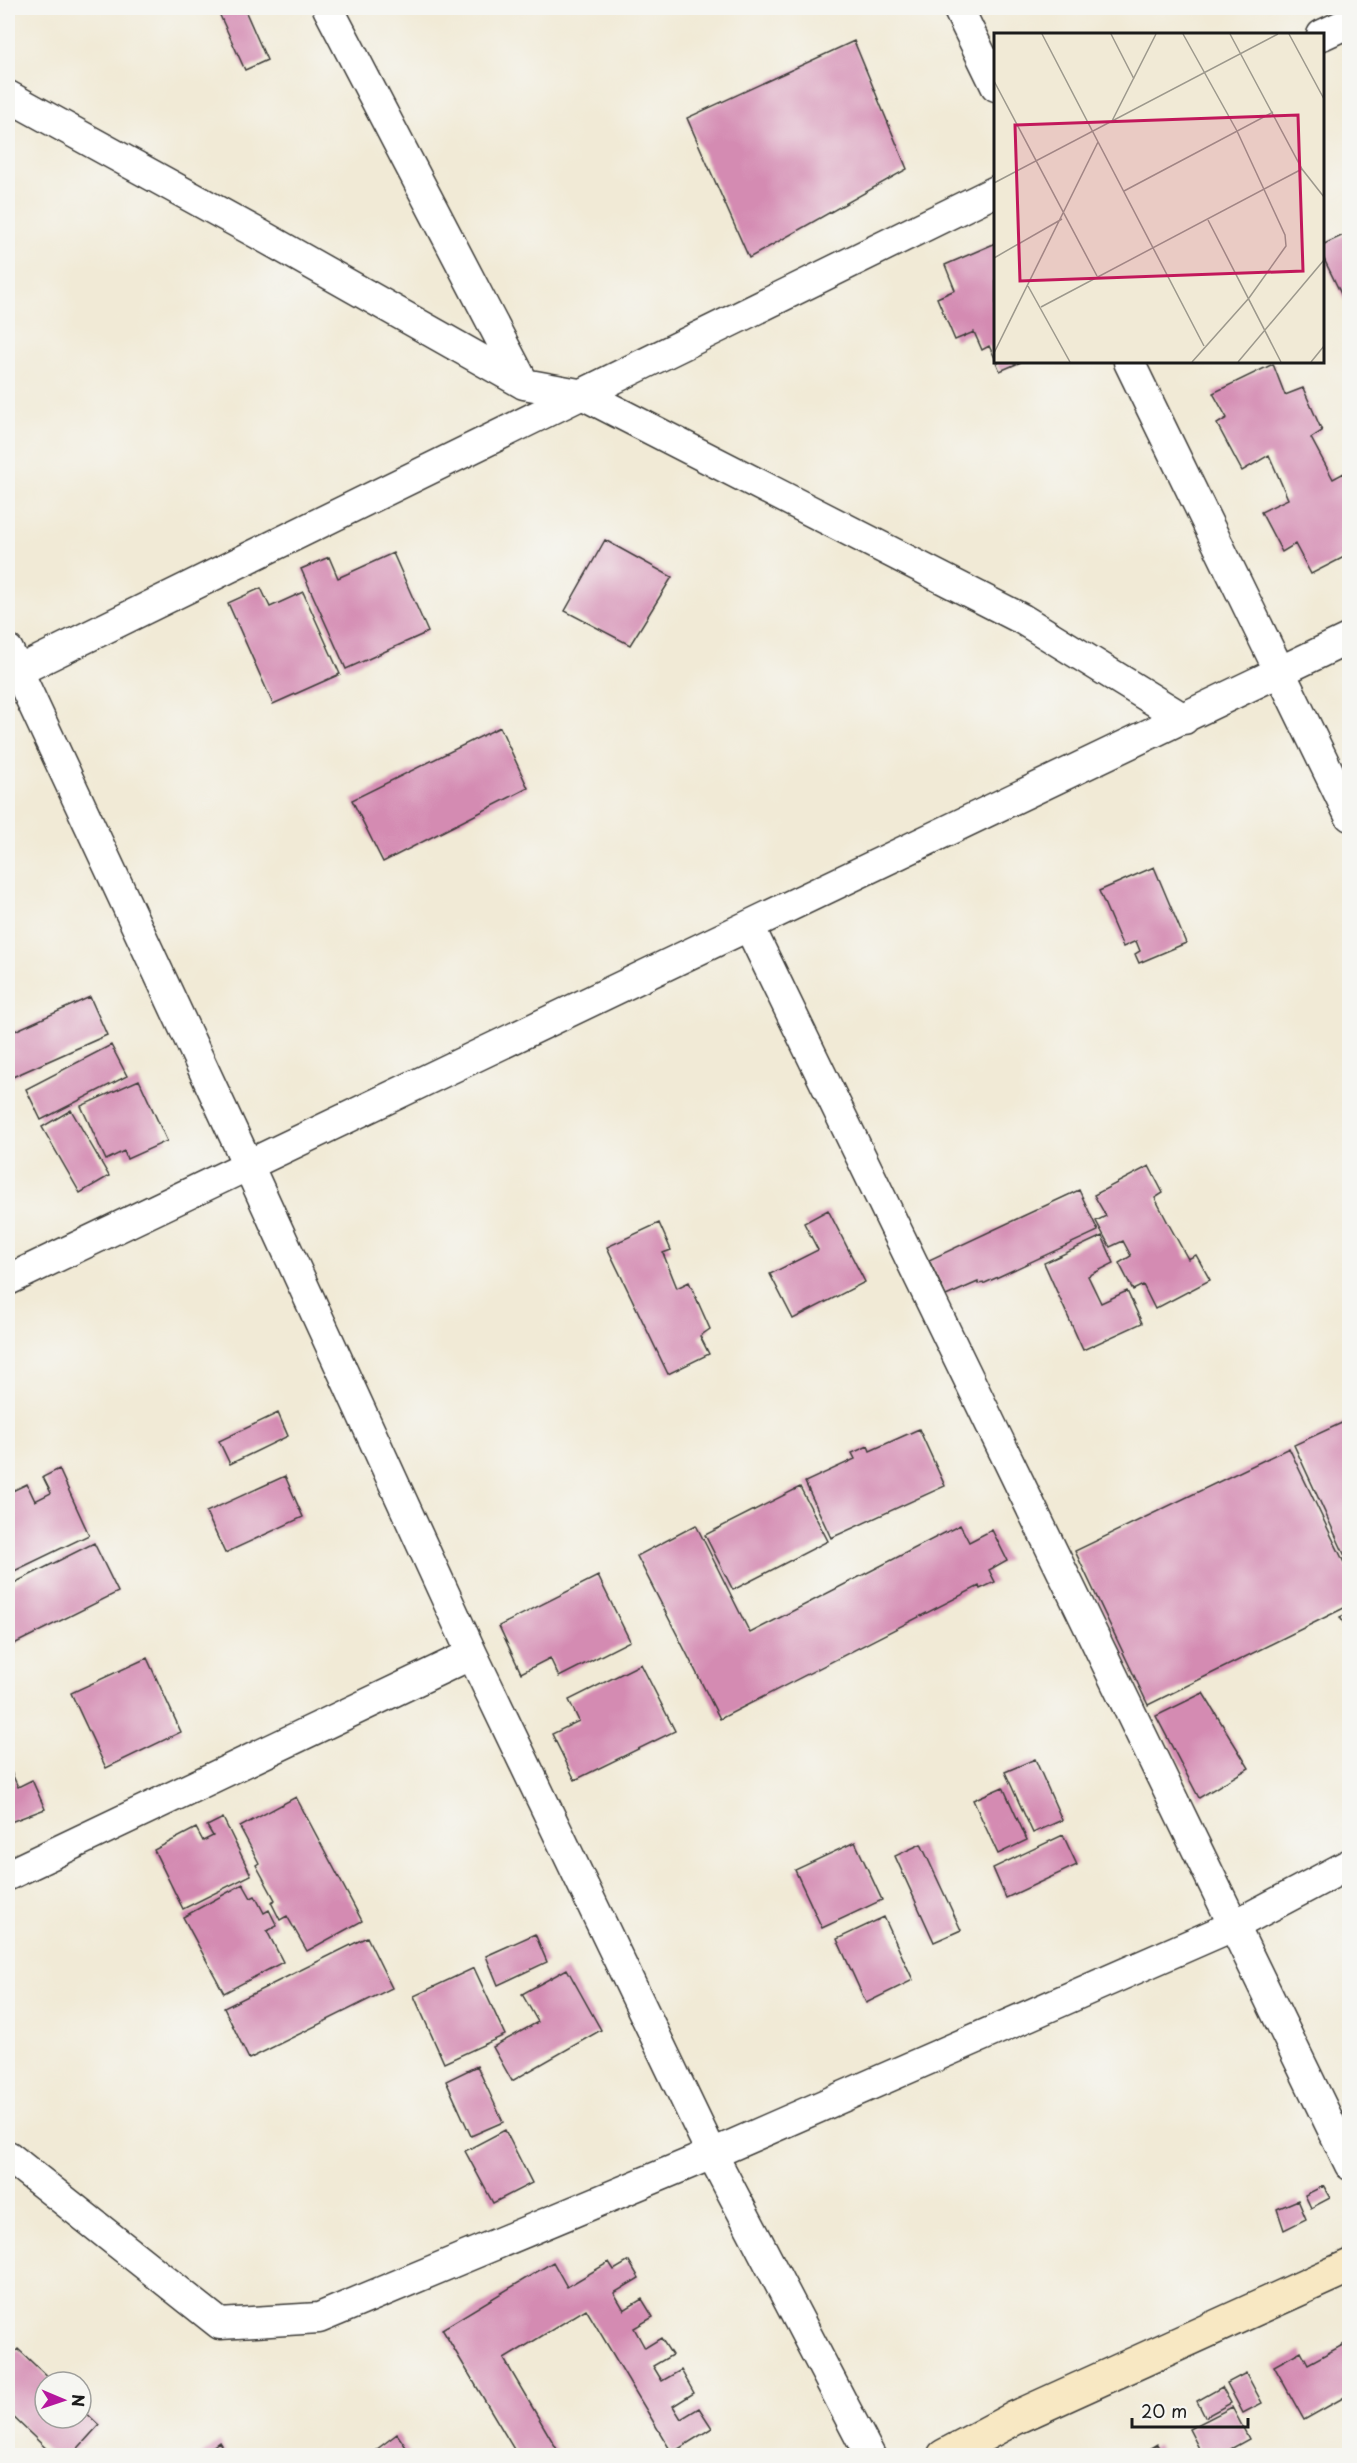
<svg xmlns="http://www.w3.org/2000/svg" width="1357" height="2463" font-family="'Playpen Sans',sans-serif">
	<rect width="100%" height="100%" fill="#f6f6f2"/>
	<filter id="ink" filterUnits="userSpaceOnUse"><feTurbulence type="fractalNoise" baseFrequency=".0167" numOctaves="2"/><feDisplacementMap in="SourceGraphic" scale="12" xChannelSelector="R" yChannelSelector="G"/><feConvolveMatrix kernelMatrix="1 2 1 2 8 2 1 2 1" color-interpolation-filters="sRGB"/></filter>
	<filter id="wash" filterUnits="userSpaceOnUse"><feTurbulence type="fractalNoise" baseFrequency=".008" numOctaves="4" result="noise"/><feDisplacementMap in="SourceGraphic" scale="24" xChannelSelector="R" yChannelSelector="G"/><feGaussianBlur stdDeviation="1.35" result="paint"/><feColorMatrix in="noise" values="0 0 0 0 0 0 0 0 0 0 0 0 0 0 0 0 0 1.4 0 .05"/><feComposite in="paint" operator="in"/></filter>
	<g filter="url(#wash)">
		<rect width="100%" height="100%" fill="#f1ead6"/>
		<g id="blocks">
			<path fill="#d48bb2" d="M226 8H244L267 60 245 70 218 11Z
				M854 41 907 169 749 258 687 118Z
				M1350 232V297L1344 300 1322 255V245Z
				M996 243V360L989 346 982 350 974 332 955 340 937 298 955 290 945 265Z
				M996 362H1021L1000 371Z
				M1273 364 1285 395 1303 388 1322 431 1311 438 1333 479 1344 473 1350 484V554L1311 574 1295 544 1282 552 1261 512 1288 499 1269 455 1242 471 1217 424 1227 418 1213 393Z
				M605 540 672 577 630 645 565 611Z
				M393 553 428 632 346 669 301 569 329 557 338 578Z
				M261 588 270 607 303 592 340 674 273 704 228 603Z
				M500 727 528 788 383 862 352 800Z
				M1154 867 1186 943 1139 963 1135 954 1140 951 1136 941 1123 947 1099 891Z
				M90 997 107 1035 8 1079V1034Z
				M111 1045 127 1076 41 1120 26 1089Z
				M139 1080 167 1141 127 1159 124 1151 106 1160 81 1106Z
				M71 1110 109 1176 80 1193 42 1127Z
				M1149 1166 1163 1193 1155 1198 1168 1223 1188 1259 1196 1255 1210 1280 1155 1309 1143 1285 1133 1290 1119 1263 1131 1256 1123 1241 1110 1247 1096 1221 1106 1216 1094 1195Z
				M1079 1190 1098 1231 985 1283 978 1284V1282L946 1296 929 1260Z
				M828 1210 865 1282 793 1319 770 1274 818 1250 804 1223Z
				M659 1223 671 1250 663 1253 677 1288 689 1282 710 1329 700 1336 709 1354 668 1374 607 1247Z
				M1102 1236 1114 1263 1088 1276 1101 1303 1127 1291 1142 1323 1083 1350 1044 1263Z
				M278 1413 288 1436 230 1464 219 1441Z
				M1346 1421 1350 1427V1567L1294 1445Z
				M919 1429 945 1486 831 1538 805 1482 855 1459 852 1453 868 1446 870 1451Z
				M1289 1448 1350 1575V1605L1148 1705 1075 1551Z
				M59 1469 89 1535 8 1574V1493L27 1484 35 1501 51 1493 43 1477Z
				M285 1476 303 1517 225 1553 206 1512Z
				M800 1487 828 1541 733 1590 705 1535Z
				M696 1525 750 1633 960 1525 969 1542 992 1530 1007 1560 989 1570 995 1582 980 1589 979 1586 720 1719 637 1556Z
				M94 1543 118 1592 8 1647V1586Z
				M598 1576 630 1641 559 1677 550 1658 521 1673 499 1626Z
				M1350 1612V1634L1340 1617Z
				M147 1658 181 1732 106 1768 71 1693Z
				M641 1664 675 1731 575 1780 552 1734 579 1721 569 1700Z
				M1203 1693 1249 1768 1199 1798 1156 1716Z
				M1035 1759 1062 1820 1033 1833 1005 1772Z
				M8 1765 18 1787 32 1780 45 1809 8 1823Z
				M1003 1787 1027 1840 998 1854 973 1800Z
				M296 1797 362 1921 307 1951 287 1916 280 1920 271 1902 275 1900 256 1865 259 1863 240 1827Z
				M223 1818 251 1875 183 1909 154 1850 196 1828 203 1841 213 1836 207 1826Z
				M1063 1835 1077 1865 1006 1898 993 1868Z
				M855 1842 882 1900 822 1928 795 1870Z
				M921 1844 961 1930 934 1942 895 1856Z
				M243 1884 251 1898 255 1896 264 1913 269 1910 277 1926 267 1931 283 1962 224 1993 183 1917Z
				M884 1917 913 1980 866 2003 837 1939Z
				M535 1934 547 1962 498 1985 486 1956Z
				M367 1937 392 1988 249 2059 224 2008Z
				M474 1968 505 2035 444 2063 414 1996Z
				M567 1969 601 2030 512 2081 493 2047 538 2022 522 1994Z
				M477 2066 503 2122 471 2136 446 2081Z
				M505 2130 532 2183 493 2203 465 2151Z
				M1323 2186 1330 2198 1311 2208 1305 2195Z
				M1298 2200 1306 2219 1284 2230 1277 2209Z
				M629 2261 639 2278 614 2293 624 2310 642 2299 653 2317 634 2328 645 2348 661 2338 672 2355 653 2366 662 2381 681 2370 694 2393 673 2406 681 2419 699 2408 712 2428 672 2453 586 2309 504 2359 561 2456H518L442 2329 553 2262 567 2287 609 2262 614 2270Z
				M1350 2341V2394L1304 2420 1274 2366 1301 2351 1308 2364Z
				M18 2349 53 2382H45V2418H81V2408L99 2425 71 2456H54L8 2412V2359Z
				M1246 2373 1262 2403 1243 2413 1227 2383Z
				M1222 2387 1231 2403 1205 2417 1197 2401Z
				M1232 2407 1249 2439 1218 2456H1203L1189 2429Z
				M397 2434 412 2456H368Z
				M219 2442 228 2456H200Z
				M1157 2444 1163 2456H1137Z"/>
		</g>
	</g>
	<g filter="url(#ink)">
		<use href="#blocks" fill-opacity="0" stroke="#3c3b38" stroke-width="1.5"/>
		<g fill="none" stroke-linecap="round" stroke-linejoin="round">
			<defs>
				<path id="street" d="M328 8 524 384
					M958 8 996 86
					M1322 35 1350 22
					M8 96 257 233 524 384 584 395 1022 619 1184 719
					M1129 362 1350 816
					M8 650 248 1165 472 1654 712 2154 870 2456
					M18 671 996 191
					M749 926 1350 2165
					M8 1280 1350 638
					M8 1875 472 1654
					M8 2156 220 2324 319 2318 712 2154 1233 1926 1350 1864"/>
				<path id="secondary" d="M944 2456 1015 2418 1350 2266"/>
			</defs>
			<use href="#street" stroke="#3c3b38" stroke-width="33"/>
			<use href="#secondary" stroke="#3c3b38" stroke-width="36"/>
			<use href="#street" stroke="#fff" stroke-width="30"/>
			<use href="#secondary" stroke="#f8e8c3" stroke-width="33"/>
		</g>
	</g>
	<g transform="translate(994 33)">
		<rect width="330" height="330" fill="#f1ead6"/>
		<path fill="none" stroke="#9c988c" stroke-width="1.5" d="M48 1 210 313M117 1 140 46M189 1 243 98 291 202 292 213 255 265 198 329M236 1 308 136 330 164M295 1 330 66M0 48 103 243M118 88 162 1M0 150 284 1M130 158 279 79M214 187 287 329M0 225 68 186M34 253 76 329M47 274 308 136M0 320 104 109M244 329 330 227M317 329 330 313"/>
		<path fill="#c2185b" fill-opacity="0.15" stroke="#c2185b" stroke-width="3" d="M304 82 309 238 26 248 21 92Z"/>
		<rect width="330" height="330" fill="none" stroke="#1c1c1c" stroke-width="3"/>
	</g>
	<rect width="1357" height="2463" fill="none" stroke="#f6f6f2" stroke-width="30"/>
	<g transform="translate(63 2400) rotate(92)"><circle r="28" fill="#f6f6f2" stroke="#9f9f9c" stroke-width="1.5"/>
	<path d="M0-4.5L10 22L0 15L-10 22Z" fill="#b5179e"/>
	<text y="-9" font-size="16" font-weight="bold" text-anchor="middle" fill="#1c1c1c">N</text>
	</g>
	<path d="M1132 2418v9h116v-9" fill="none" stroke="#1c1c1c" stroke-width="3"/>
	<text x="1141" y="2418" font-size="18" fill="#1c1c1c" stroke="#f6f6f2" stroke-width="4.5" paint-order="stroke">20 m</text>
</svg>
